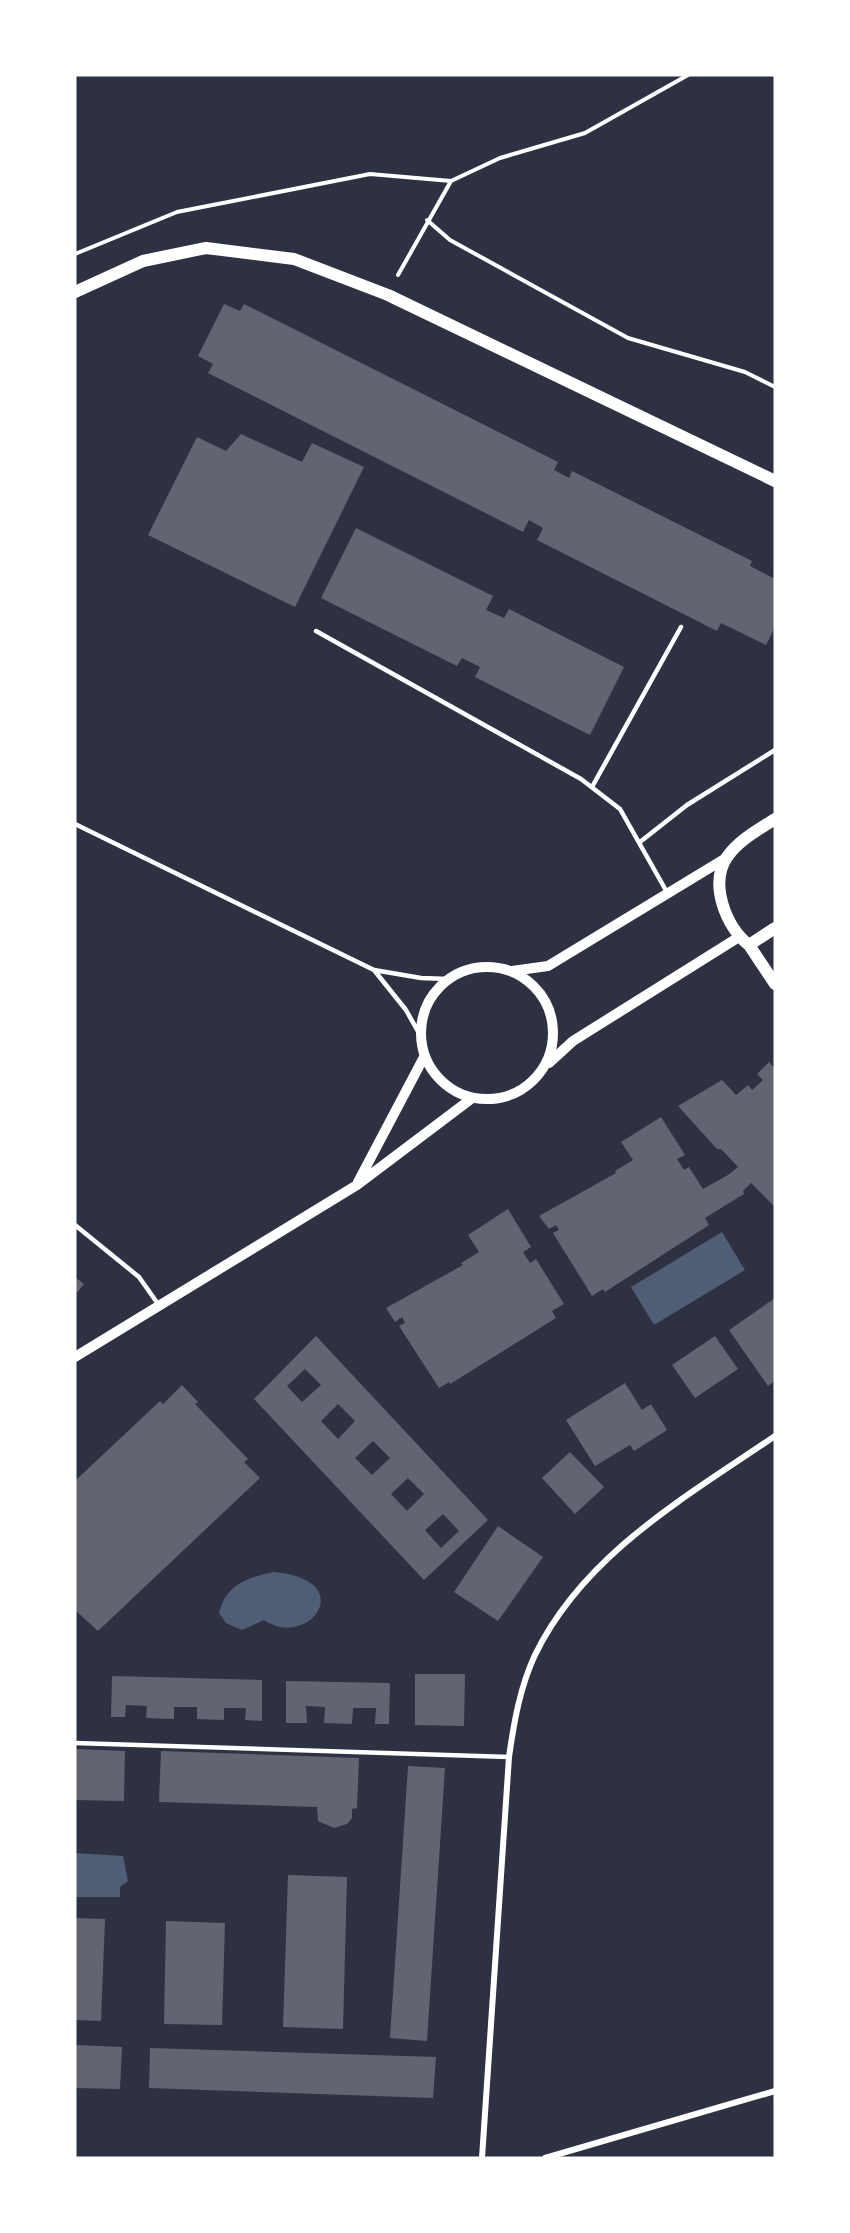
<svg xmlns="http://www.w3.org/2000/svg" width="850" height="2233" font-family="'DejaVu Sans',sans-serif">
	<rect width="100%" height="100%" fill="#2d3142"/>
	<path fill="#4f5d75" d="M722 1232 745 1270 654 1325 631 1287Z
		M273 1572C361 1579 309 1651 264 1620L242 1630 226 1623 219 1613C226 1584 247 1578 273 1572Z
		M75 1853 123 1856 128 1881 120 1887V1897H75Z"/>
	<path fill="#626471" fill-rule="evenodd" d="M224 304 240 311 244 304 558 462 554 470 569 478 572 471 752 561 750 566 775 579V627L766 645 721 623 717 631 537 540 543 528 529 520 523 532 208 373 213 364 198 356Z
		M241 434 302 462 312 443 364 467 295 607 148 535 197 437 226 451Z
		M356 528 493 596 486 610 504 618 509 609 624 667 590 735 475 677 480 667 462 658 457 666 321 598Z
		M769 1062 775 1069V1207L751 1183 743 1191 744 1194 705 1218 709 1225 605 1292 603 1289 592 1296 553 1233 559 1230 556 1225 549 1229 539 1216 616 1173 615 1171 633 1160 621 1142 661 1117 685 1155 677 1159 684 1170 689 1167 703 1189 728 1175 738 1167 721 1149H717L678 1106 722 1080 736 1095 748 1085 752 1090 763 1080 757 1074Z
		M508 1209 531 1247 523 1252 530 1263 536 1259 564 1304 552 1311 556 1318 450 1384 449 1382 439 1388 399 1326 405 1323 402 1317 395 1322 386 1308 463 1265 461 1263 479 1252 468 1235Z
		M75 1277 84 1284 75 1295Z
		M775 1298V1381L768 1386 729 1330Z
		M316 1336 488 1520 424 1580 254 1399ZM305 1369 321 1385 302 1402 287 1386ZM338 1404 355 1421 338 1439 321 1421ZM373 1441 390 1458 372 1475 355 1458ZM408 1478 424 1494 407 1511 391 1494ZM443 1514 459 1531 441 1548 425 1530Z
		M715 1336 738 1369 695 1398 672 1365Z
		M625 1383 642 1410 651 1404 667 1430 634 1451 630 1445 595 1466 566 1420Z
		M182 1385 198 1402 195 1404 248 1459 244 1462 260 1478 98 1631 75 1610V1481L160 1401 163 1404Z
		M570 1452 604 1487 575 1514 542 1478Z
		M498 1526 543 1557 498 1621 454 1592Z
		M415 1674H465L464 1726 415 1725Z
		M112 1676 262 1680V1721L245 1720 246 1708H224V1720L197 1719V1707H174V1719L146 1718 147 1706 126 1705 125 1717H111Z
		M286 1681 390 1683 389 1724H375L376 1708H353L352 1724 324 1723 325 1707 306 1706 307 1723H286Z
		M75 1749 125 1751 124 1801 75 1800Z
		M161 1751 359 1758 357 1808 352 1809V1818L347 1824 334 1828 318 1821 317 1807 159 1802Z
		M408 1766 445 1768 427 2041 390 2038Z
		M288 1875 347 1877 343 2029 283 2027Z
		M75 1918 105 1919 101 2021 75 2020Z
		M166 1921 225 1923 222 2025 164 2024Z
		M75 2045 122 2047 120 2089 75 2088Z
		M150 2048 436 2057 433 2098 149 2088Z"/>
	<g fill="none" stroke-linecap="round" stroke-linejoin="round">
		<path stroke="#fff" stroke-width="4" d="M427 220 450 240 628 338 745 372 775 387
			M75 254 177 212 370 174 451 181
			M398 275 451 181 500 158 585 133 688 75"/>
		<path stroke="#fff" stroke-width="4.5" d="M316 631 581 779 620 809 668 894
			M592 787 681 627
			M75 824 374 970 421 978 448 979
			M640 842 687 805 775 750
			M374 970 406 1010 420 1035
			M75 1225 139 1277 158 1304
			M75 1743 509 1757"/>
		<path stroke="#fff" stroke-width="6" d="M482 2158 509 1757C514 1722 520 1687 535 1655 584 1554 686 1497 775 1436
			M545 2158 775 2091"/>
		<path stroke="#fff" stroke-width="10" d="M421 1033a66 66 0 1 1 132 0a66 66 0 1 1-132 0Z
			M512 971 548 966 726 858
			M549 1063 573 1041 739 937
			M358 1182 424 1057
			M75 1357 357 1185 471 1099"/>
		<path stroke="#fff" stroke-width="12" d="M75 292 143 261 206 248 294 259 388 295 775 481
			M775 819C758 830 739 840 727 857 709 884 726 927 749 945L775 928
			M749 945 775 984"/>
	</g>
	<rect width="850" height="2233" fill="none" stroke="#ffffff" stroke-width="153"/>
</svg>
